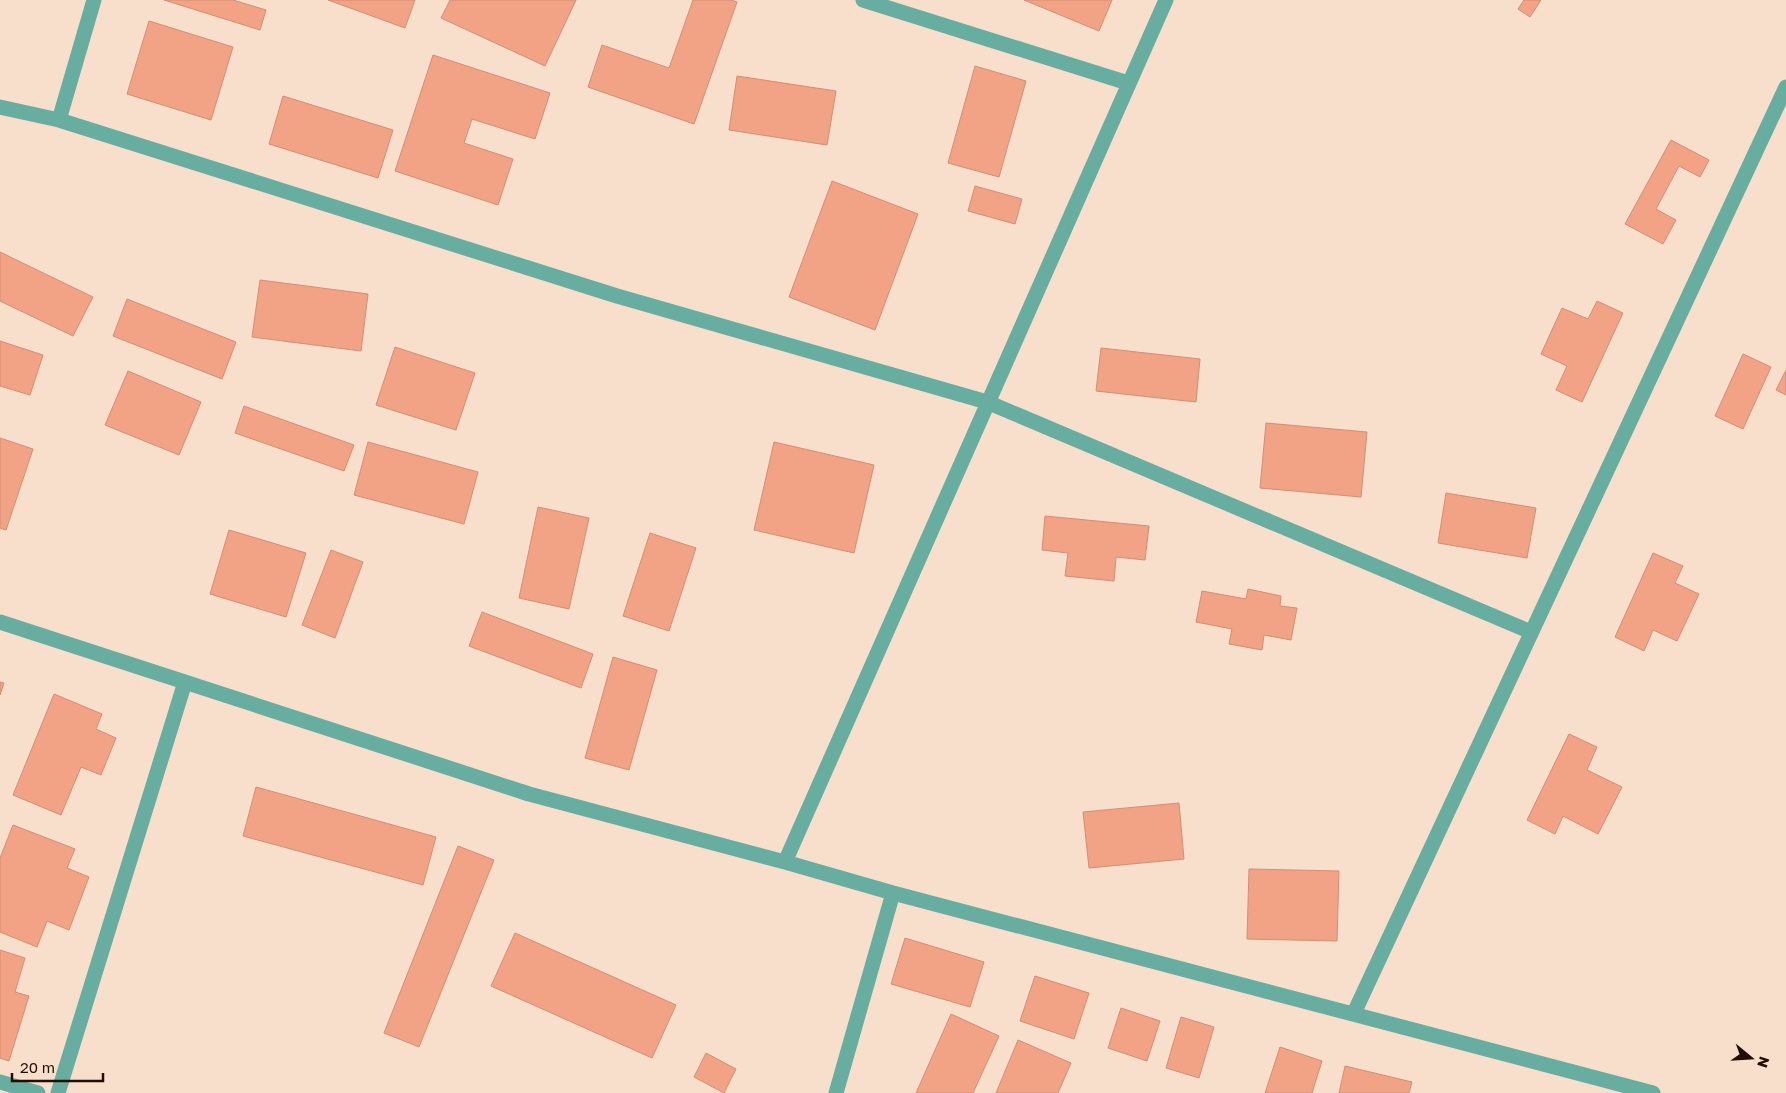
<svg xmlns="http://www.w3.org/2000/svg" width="1786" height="1093" font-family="'Golos Text',sans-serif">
	<rect width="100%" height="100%" fill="#f7dfcc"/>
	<path fill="#f2a285" stroke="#d38e75" d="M164 0H233L266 10 260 30Z
		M328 0H415L405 28Z
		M450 0H576L545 66 441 18Z
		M693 0H731L737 2 694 124 588 87 602 45 669 68Z
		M1024 0H1112L1099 31Z
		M1524 0H1541L1530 17 1518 9Z
		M149 21 233 47 211 120 127 94Z
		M433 55 550 93 535 139 472 119 464 143 513 159 498 205 395 171Z
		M975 66 1026 81 999 177 948 163Z
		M737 76 836 91 827 145 729 130Z
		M283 96 393 130 378 178 269 144Z
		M1671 140 1709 160 1700 177 1679 166 1656 209 1676 220 1663 244 1625 224Z
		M832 181 918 214 875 330 789 297Z
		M975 186 1022 199 1015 224 968 211Z
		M0 252 93 297 73 336 0 301Z
		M260 280 368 294 361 351 252 337Z
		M127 299 236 342 222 379 113 336Z
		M1597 301 1623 313 1582 402 1556 390 1567 366 1541 354 1562 308 1588 319Z
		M0 341 43 355 30 395 0 386Z
		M395 347 475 373 456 430 376 405Z
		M1101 348 1200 359 1196 402 1096 391Z
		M1743 354 1771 367 1743 429 1715 416Z
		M1786 370V395L1776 390Z
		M128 371 201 402 179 455 105 425Z
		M244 406 354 445 344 471 235 433Z
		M1266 423 1367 432 1361 497 1260 488Z
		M0 438 33 449 6 530 0 528Z
		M368 442 478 472 464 524 354 495Z
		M774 442 874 465 854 553 754 530Z
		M1446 493 1536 508 1527 558 1438 543Z
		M538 507 589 518 569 609 519 598Z
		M1045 516 1149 526 1145 560 1116 557 1114 581 1065 576 1068 553 1042 550Z
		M229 530 306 553 286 617 210 594Z
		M650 533 696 548 669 631 623 616Z
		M331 550 363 562 335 638 302 625Z
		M1653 553 1683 566 1675 583 1699 594 1677 641 1653 630 1644 651 1615 637Z
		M1248 589 1281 596 1280 606 1297 608 1291 640 1264 635 1262 650 1229 644 1232 629 1196 622 1202 591 1246 599Z
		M482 612 593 654 581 688 469 646Z
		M613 657 657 670 629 770 585 758Z
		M0 682 4 683 0 695Z
		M54 694 102 714 96 729 116 738 101 775 81 767 61 815 13 795Z
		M1569 734 1597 747 1587 770 1622 787 1598 834 1563 816 1555 834 1527 820Z
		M256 787 436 837 423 885 243 836Z
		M1179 803 1184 859 1089 868 1083 812Z
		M13 825 75 849 67 868 89 877 69 930 47 921 37 947 0 932V858Z
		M458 846 494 860 419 1047 384 1033Z
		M1249 869 1339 871 1337 941 1247 939Z
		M515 933 676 1005 652 1058 491 986Z
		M905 938 984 962 970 1007 891 984Z
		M0 950 25 958 15 992 29 996 9 1061 0 1058Z
		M1035 976 1089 993 1074 1039 1020 1021Z
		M1121 1008 1160 1021 1147 1061 1108 1048Z
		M951 1014 999 1036 973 1093H916Z
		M1181 1017 1214 1027 1199 1078 1166 1068Z
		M1018 1040 1071 1063 1058 1093H996Z
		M1280 1047 1322 1061 1312 1093H1265Z
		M706 1053 736 1069 724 1093 694 1077Z
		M1345 1066 1412 1082 1409 1093H1339Z"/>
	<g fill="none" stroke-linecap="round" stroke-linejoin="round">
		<path stroke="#67ada0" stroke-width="15" d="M94 0 59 120 617 296 987 402 1531 632
			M863 0 1128 83
			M0 107 59 120
			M0 622 529 794 785 862 893 893 1653 1093
			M785 862 1166 0
			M1354 1013 1786 87
			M0 1082 38 1093
			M58 1093 185 682
			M836 1093 893 893"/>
	</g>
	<g transform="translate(1751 1058) rotate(108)" stroke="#f7dfcc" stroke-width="4" paint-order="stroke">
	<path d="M0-4L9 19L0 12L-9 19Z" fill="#220e00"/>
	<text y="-8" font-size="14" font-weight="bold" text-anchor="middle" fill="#220e00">N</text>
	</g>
	<path d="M12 1073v8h91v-8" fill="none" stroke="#220e00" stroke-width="2.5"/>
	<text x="20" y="1073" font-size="15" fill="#220e00" stroke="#f7dfcc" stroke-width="4" paint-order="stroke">20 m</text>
</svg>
